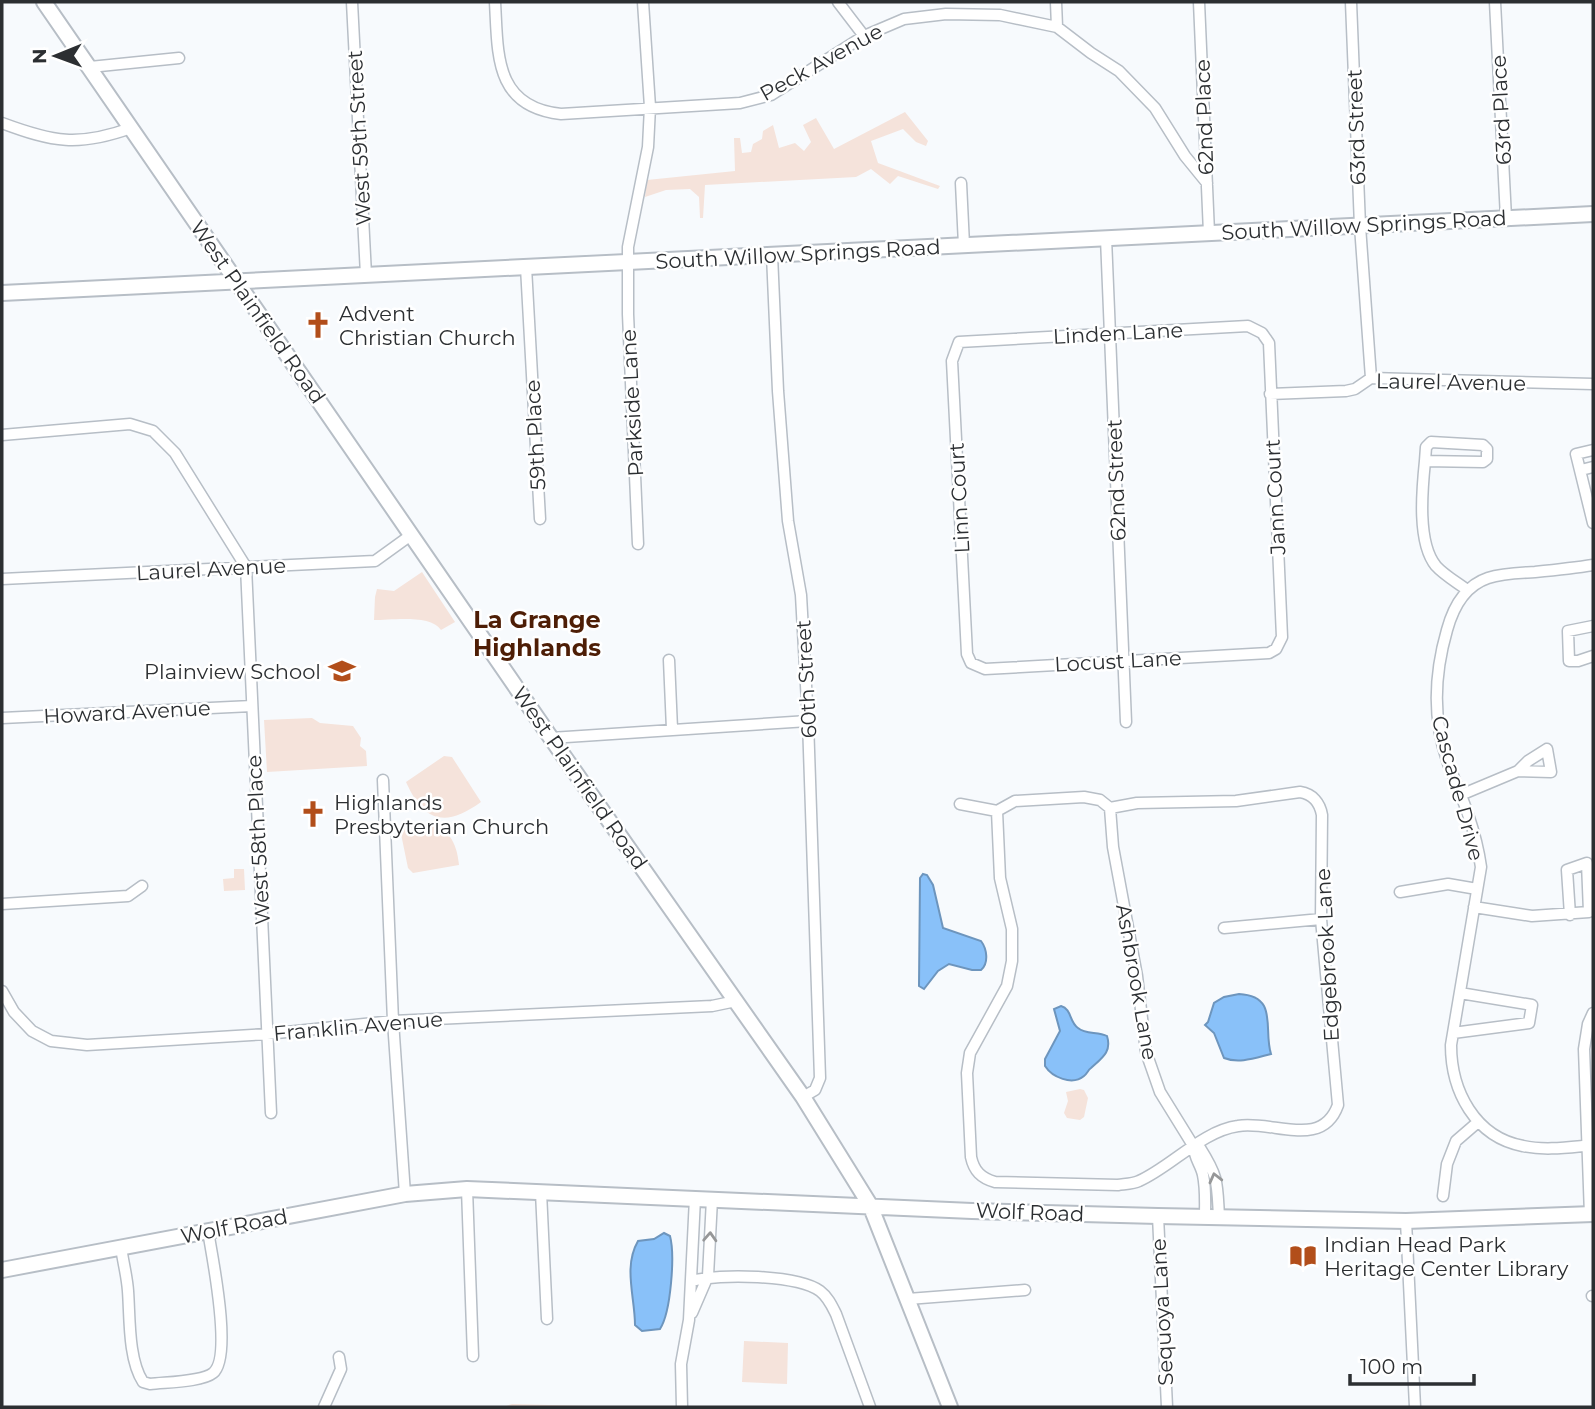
<svg xmlns="http://www.w3.org/2000/svg" width="1595" height="1409" font-family="Montserrat,sans-serif">
	<rect width="100%" height="100%" fill="#f7fafd"/>
	<path fill="#f5e3db" d="M905 112 928 141 926 146 916 142 903 129 871 141 878 163 940 186 938 189 898 176 890 184 871 169 856 177 705 185 703 218H700L699 197 690 189 666 190 645 197 647 180 735 171 734 138H740L742 153 751 152 753 144 762 139 763 131 773 125 779 148 795 143 804 151 811 142 803 125 816 118 834 149Z
		M422 572 455 622 441 630C431 614 391 620 374 620L375 597 377 589 394 591Z
		M312 718 320 723 353 726 361 738 360 746 366 751 367 766 267 772 264 720Z
		M444 756 452 757 481 802C445 828 424 822 406 782Z
		M424 823C448 826 457 842 459 865L413 873 408 868 400 829Z
		M234 869H244L245 890 224 891 223 879 234 878Z
		M1080 1089 1084 1090 1088 1098 1084 1117 1080 1120 1067 1118 1064 1113 1068 1101 1066 1092Z
		M744 1341 788 1343 787 1384 742 1382Z
		M512 1404 624 1407H503Z"/>
	<path fill="#89c1f9" stroke="#6d95bd" stroke-width="2" d="M923 874 927 875 933 885 943 928 981 941C987 949 989 963 981 970H972L949 964 938 971 924 989 919 986 920 878Z
		M1239 994C1279 996 1263 1029 1271 1054 1255 1058 1239 1064 1224 1058L1214 1033 1205 1025 1208 1022 1214 1003 1224 997Z
		M1061 1006C1072 1009 1069 1022 1078 1028 1086 1035 1098 1031 1107 1036 1112 1052 1102 1058 1091 1068 1088 1070 1087 1074 1084 1076 1072 1086 1052 1077 1045 1066V1059L1060 1031 1054 1009Z
		M664 1233 670 1236C675 1255 671 1312 660 1329L642 1331 635 1325C635 1297 623 1267 638 1241L654 1239Z"/>
	<g fill="none" stroke-linecap="round" stroke-linejoin="round">
		<defs>
			<path id="street" d="M352 2 366 275
				M495 2C498 54 494 107 561 114L740 103 771 95 864 36 904 19 946 14 1000 15 1057 27 1091 53 1119 71 1155 108 1185 156 1207 183
				M838 2 864 36
				M1056 2 1057 27
				M1199 2 1209 233
				M1351 2 1360 226 1371 378
				M1495 2 1506 218
				M90 67 179 58
				M2 123C53 142 78 147 131 128
				M961 183 964 245
				M1106 238 1126 722
				M772 255 778 391 788 521 801 595 808 721 820 1078 815 1090 803 1097
				M526 267 540 519
				M1248 326 1262 333 1269 343 1282 637 1276 649 1269 653 985 669 971 663 967 654 952 361 959 342Z
				M1270 394 1346 391 1355 389 1371 378 1593 384
				M2 435 130 424 153 431 175 453 246 567 271 1113
				M1431 442 1483 445 1487 449V459L1483 462 1425 461 1426 447Z
				M1593 450 1576 454 1593 523
				M1425 461C1422 490 1417 543 1436 566 1444 575 1458 583 1467 590
				M1581 470 1593 467
				M638 544 628 314V247L648 147 650 107 643 2
				M1593 565C1574 568 1555 570 1535 572 1519 573 1503 573 1488 578 1464 586 1453 608 1447 630 1434 675 1432 721 1449 766 1463 799 1476 831 1481 867L1451 1045C1451 1091 1475 1137 1523 1146 1546 1151 1570 1147 1593 1145
				M2 579 375 561 411 535
				M1593 626 1568 631 1569 661H1578L1593 656
				M669 660 672 729
				M2 718 252 706
				M551 738 808 721
				M383 780 393 1021 405 1194
				M1300 792C1313 794 1320 803 1322 815L1321 919 1338 1105C1322 1150 1273 1120 1238 1126 1202 1131 1171 1167 1139 1181 1133 1184 1124 1184 1118 1185L995 1182C981 1178 974 1171 971 1157L967 1073 970 1053 1007 986 1012 961V929L1000 878 997 811 1015 801 1084 797 1100 800 1110 808 1137 803 1236 801Z
				M1463 794 1518 771 1551 772 1547 749 1528 761 1518 771
				M960 804 997 811
				M1110 808 1113 847 1137 976 1146 1052 1160 1092 1194 1147C1194 1158 1201 1165 1203 1175 1206 1189 1205 1203 1205 1217
				M1400 892 1448 884 1477 889
				M2 904 128 896 142 886
				M1474 907 1532 916 1589 912 1587 863 1567 870 1570 915
				M1224 928 1321 919
				M2 991 14 1012 32 1031 51 1041 87 1045 267 1034 393 1021 712 1006 736 1001
				M1453 1033 1529 1023 1532 1005 1460 993
				M1194 1147 1200 1148C1219 1178 1217 1183 1219 1217
				M467 1189 473 1356
				M541 1192 547 1319
				M1443 1196 1447 1164 1456 1141 1478 1122
				M1590 1215 1584 1049 1588 1024 1593 1013
				M1158 1216 1167 1407
				M1406 1221 1415 1407
				M121 1247C123 1262 127 1276 128 1291 130 1317 128 1359 143 1382L150 1384C166 1382 202 1382 213 1373 233 1357 212 1256 208 1231
				M692 1281C719 1273 798 1275 820 1291 828 1297 832 1306 836 1314L870 1407
				M1592 1296H1593
				M908 1299 1025 1290
				M692 1313 708 1276 712 1199
				M324 1407 341 1369 339 1357
				M682 1407 681 1364 689 1320 695 1198"/>
			<path id="secondary" d="M44 2 551 738 803 1097 870 1205 950 1407
				M2 293 1593 214
				M2 1270 405 1194 467 1189 972 1211 1158 1216 1406 1221 1593 1214"/>
		</defs>
		<use href="#street" stroke="#b7bec6" stroke-width="13"/>
		<use href="#secondary" stroke="#b7bec6" stroke-width="18"/>
		<use href="#street" stroke="#fff" stroke-width="10"/>
		<use href="#secondary" stroke="#fff" stroke-width="14"/>
	</g>
	<defs><path id="oneway-chevron" d="M-2-3.5L2.5 0L-2 3.5" fill="none" stroke-width="1.6" stroke-linecap="round" stroke-linejoin="round" transform="scale(1.75)"/></defs>
	<g stroke="#969798">
		<use href="#oneway-chevron" transform="translate(1215 1178) rotate(-104)"/>
		<use href="#oneway-chevron" transform="translate(710 1237) rotate(-87)"/>
	</g>
	<defs>
		<symbol id="church-bare" viewBox="-9 -9 18 18"><path d="M-1.2-6h2.4v3.5h3.3v2.4h-3.3V6h-2.4V-.1h-3.3v-2.4h3.3Z" fill="#b24e1a" stroke="#fff" stroke-width="2.5" paint-order="stroke"/></symbol>
		<symbol id="school-bare" viewBox="-9 -9 18 18"><path d="M0-5L7-2L0 1L-7-2ZM-4 1L0 2.5L4 1V4Q0 6-4 4Z" fill="#b24e1a" stroke="#fff" stroke-width="2.5" paint-order="stroke"/></symbol>
		<symbol id="library-bare" viewBox="-9 -9 18 18"><path d="M-6-4Q-3-5.5-.7-3.5V5Q-3 3-6 4ZM6-4Q3-5.5 .7-3.5V5Q3 3 6 4Z" fill="#b24e1a" stroke="#fff" stroke-width="2.5" paint-order="stroke"/></symbol>
	</defs>
	<g fill-rule="evenodd">
		<use href="#church-bare" x="299" y="306" width="38" height="38"/>
		<use href="#school-bare" x="323" y="652" width="38" height="38"/>
		<use href="#church-bare" x="294" y="795" width="38" height="38"/>
		<use href="#library-bare" x="1284" y="1237" width="38" height="38"/>
	</g>
	<g text-anchor="middle" dominant-baseline="central" stroke-width="5" stroke-linejoin="round" paint-order="stroke">
		<g font-size="21" fill="#2c2f32" stroke="#fff">
			<text transform="translate(821 62) rotate(-29)">Peck Avenue</text>
			<text transform="translate(1501 110) rotate(-93)">63rd Place</text>
			<text transform="translate(1204 117) rotate(-92)">62nd Place</text>
			<text transform="translate(1356 127) rotate(-92)">63rd Street</text>
			<text transform="translate(359 138) rotate(-93)">West 59th Street</text>
			<text transform="translate(1364 225) rotate(-3)">South Willow Springs Road</text>
			<text transform="translate(798 254) rotate(-3)">South Willow Springs Road</text>
			<text transform="translate(258 312) rotate(55)">West Plainfield Road</text>
			<text transform="translate(1118 333) rotate(-3)">Linden Lane</text>
			<text transform="translate(1451 382) rotate(1)">Laurel Avenue</text>
			<text transform="translate(632 403) rotate(-93)">Parkside Lane</text>
			<text transform="translate(535 435) rotate(-93)">59th Place</text>
			<text transform="translate(1116 480) rotate(-92)">62nd Street</text>
			<text transform="translate(1275 497) rotate(-93)">Jann Court</text>
			<text transform="translate(959 498) rotate(-93)">Linn Court</text>
			<text transform="translate(211 569) rotate(-3)">Laurel Avenue</text>
			<text transform="translate(1118 661) rotate(-3)">Locust Lane</text>
			<text transform="translate(806 679) rotate(-93)">60th Street</text>
			<text transform="translate(127 712) rotate(-3)">Howard Avenue</text>
			<text transform="translate(580 778) rotate(55)">West Plainfield Road</text>
			<text transform="translate(1458 788) rotate(75)">Cascade Drive</text>
			<text transform="translate(258 840) rotate(-93)">West 58th Place</text>
			<text transform="translate(1327 955) rotate(-93)">Edgebrook Lane</text>
			<text transform="translate(1137 982) rotate(80)">Ashbrook Lane</text>
			<text transform="translate(358 1026) rotate(-5)">Franklin Avenue</text>
			<text transform="translate(1030 1212) rotate(2)">Wolf Road</text>
			<text transform="translate(234 1226) rotate(-11)">Wolf Road</text>
			<text transform="translate(1162 1312) rotate(-93)">Sequoya Lane</text>
		</g>
		<g font-size="21" fill="#2c2f32" stroke="#fff" text-anchor="start">
			<text x="339" y="313">Advent<tspan x="339" dy="24">Christian Church</tspan></text>
			<text x="321" y="671" text-anchor="end">Plainview School</text>
			<text x="334" y="802">Highlands<tspan x="334" dy="24">Presbyterian Church</tspan></text>
			<text x="1324" y="1244">Indian Head Park<tspan x="1324" dy="24">Heritage Center Library</tspan></text>
		</g>
		<g font-size="24" font-weight="bold" fill="#4e1e06" stroke="#fff">
			<text x="537" y="619">La Grange<tspan x="537" dy="28">Highlands</tspan></text>
		</g>
	</g>
	<rect width="1595" height="1409" fill="none" stroke="#2c2f32" stroke-width="7"/>
	<g transform="translate(56 56) rotate(269)" stroke="#ffffff" stroke-width="5" paint-order="stroke">
	<path d="M0-5L12 26L0 18L-12 26Z" fill="#2c2f32"/>
	<text y="-10" font-size="19" font-weight="bold" text-anchor="middle" fill="#2c2f32">N</text>
	</g>
	<path d="M1350 1374v10h124v-10" fill="none" stroke="#2c2f32" stroke-width="3.5"/>
	<text x="1360" y="1374" font-size="21" fill="#2c2f32" stroke="#ffffff" stroke-width="5" paint-order="stroke">100 m</text>
</svg>
